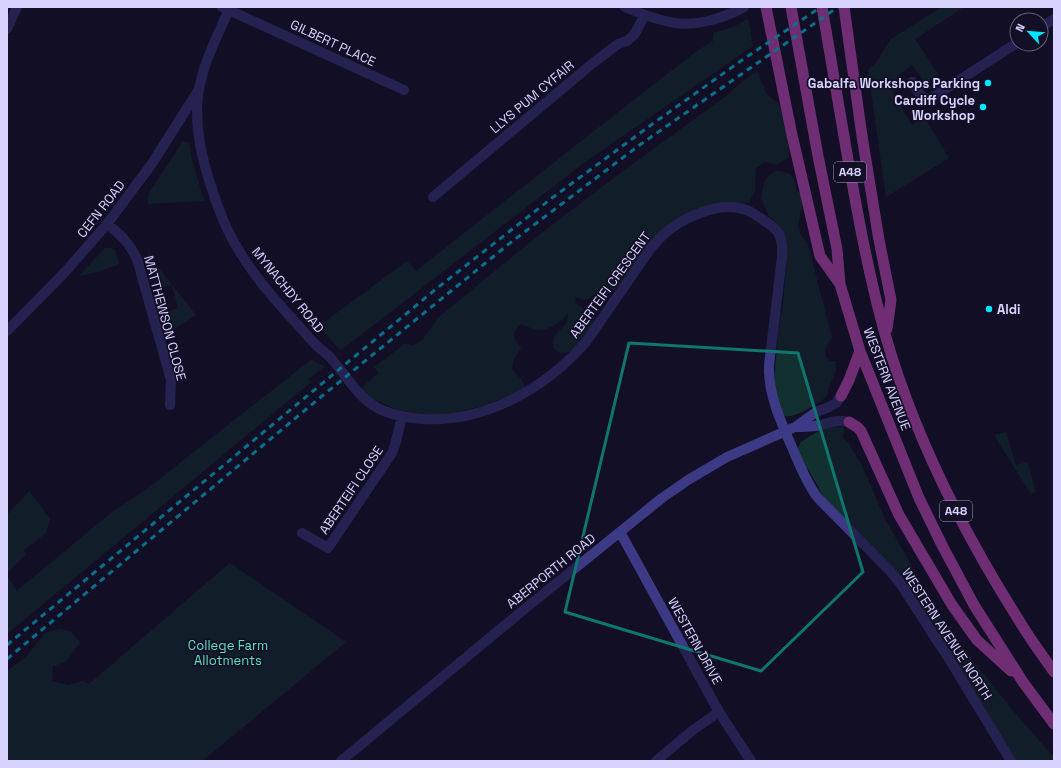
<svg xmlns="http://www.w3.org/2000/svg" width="1061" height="768" font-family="'Space Grotesk',sans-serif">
	<rect width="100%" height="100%" fill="#130f26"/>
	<path fill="#12302f" d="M941 7H964L915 39 938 74 935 76 938 79 931 81 923 80 912 65 897 76 902 85 892 92 912 125 924 117 949 158 886 197 868 70 876 63 890 40Z
		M748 19 753 46 585 162 349 344 340 350 319 326 407 261 416 271 617 113 697 51 713 41V33L733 27Z
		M757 71 767 95 777 102 784 114 789 138 788 158 777 165 766 162 756 168 755 190 749 202 742 205 718 203 699 209 674 221 615 290 605 292 595 293C587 301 586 301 575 297L576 303 588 313 593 321 591 331 584 339 569 352 560 353 553 347 554 337 567 322 568 313C562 321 549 331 537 330 532 329 527 326 521 324L515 330 514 338 521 348 513 361 512 369 521 379 525 386 522 391 482 406 454 413 433 415 416 413 397 410 372 398 361 388 379 373 374 367 405 344 413 345 423 339 439 317 539 235 619 174 725 97 738 85Z
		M183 141 189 143 192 160 204 201 148 204V196L149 193Z
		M776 171C794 173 793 175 797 191L801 194 803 204 800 214 798 226 801 236 808 245 832 338 826 347 825 355 830 361H835C838 371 834 375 830 384 828 387 829 390 828 393 826 401 799 414 791 416 791 416 785 416 785 416L777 405 774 381 778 334 783 305 787 257 786 240 782 229 769 216 761 198 764 182 770 175Z
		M105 248H110L115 249 119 265 81 276 80 275Z
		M148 250 164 275 196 315 170 332 165 312 178 308 172 285 158 288Z
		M312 359 317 363 325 366 308 379 311 382 7 634V576L17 591 112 512 147 489Z
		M837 426 844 428V432L842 437 848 442 863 468 884 517 941 618 974 662 1019 718 1054 757V761H1013L918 607 835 514 822 494 810 472 801 461 797 452 800 443 807 438 822 429Z
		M1006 432 1016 465 1028 462 1035 490V492L1033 493H1031L1029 491 994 435Z
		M29 491 50 519 46 533 23 551 26 554 7 573V515Z
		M230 563 346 642 202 761H7V671L27 656 45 633 59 629 70 631 80 642 66 662 53 666 52 681 67 685 83 681 89 684Z"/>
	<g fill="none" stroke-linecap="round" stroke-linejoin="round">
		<path stroke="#3d3a85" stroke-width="10" d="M222 7 404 90
			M230 7C216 40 197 73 197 110 197 134 202 159 210 183 214 196 219 210 224 222 241 261 269 294 298 325 304 332 310 339 317 346 321 350 326 353 330 357 347 376 359 401 384 411 396 416 410 418 422 419 485 423 546 388 586 342L651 248C655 244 658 240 662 236 681 218 720 200 746 210 752 212 757 216 762 219 780 231 783 235 782 257L770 357C769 362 769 367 769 372 770 400 783 426 794 452 801 468 807 484 818 498L890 571 900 583 951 662 1011 761
			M625 7C641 14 658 20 675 23 698 26 724 18 744 7
			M1041 27 1054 19
			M7 29 17 7
			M912 82 921 96 930 99 1017 43
			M433 197 593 63 618 44 627 41 634 35 645 15
			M107 224C122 236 128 241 137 259L171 380 170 405
			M7 331 66 271 107 224 151 165 198 91
			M795 427C803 427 812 427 821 425 832 422 837 419 849 422
			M620 532 719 712 751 761
			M302 533 328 548 392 453 395 445 402 416
			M341 761 527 607 662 498 688 480 727 457 795 427 816 412 829 407 836 403 841 396
			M656 761 693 730 719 712"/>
		<path stroke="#e055d1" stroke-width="11" d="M766 7 792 135 820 256 840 284
			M791 7 818 156 837 249 840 284 860 351 919 498 943 547 974 605 1023 682 1054 724
			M822 7C830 54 838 101 846 148 857 211 868 273 885 334 914 436 963 532 1020 622 1030 639 1043 656 1054 672
			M844 7 862 136 879 240 891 300 887 329
			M841 396 849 380 860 351
			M849 422 857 427 861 431 899 515 952 605 977 640 1011 671"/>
		<path stroke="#00e5ff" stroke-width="3" stroke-dasharray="6 5" stroke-linecap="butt" d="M7 645 436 289 552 198 651 125 745 58 821 7
			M7 659 322 396 510 243 641 144 838 7"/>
	</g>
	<path d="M0 0H1061V768H0ZM629 343 798 353 863 572 761 671 565 612Z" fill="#130f26" fill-opacity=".55" fill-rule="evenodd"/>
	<path fill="none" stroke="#0f766e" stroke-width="3" stroke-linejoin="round" d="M629 343 798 353 863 572 761 671 565 612Z"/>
	<g fill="#00e5ff" stroke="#130f26" stroke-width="1.5">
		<circle cx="988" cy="83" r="4"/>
		<circle cx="983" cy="107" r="4"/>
		<circle cx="989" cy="309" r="4"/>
	</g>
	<g text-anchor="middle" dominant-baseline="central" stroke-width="3.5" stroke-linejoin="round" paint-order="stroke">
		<g fill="#130f26" stroke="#9e99be" stroke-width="1">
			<rect x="834" y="162" width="32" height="20" rx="3"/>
			<rect x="940" y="501" width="32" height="20" rx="3"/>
		</g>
		<g font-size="12" font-weight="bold" fill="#d9d4ff">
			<text x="850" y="172">A48</text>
			<text x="956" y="511">A48</text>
		</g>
		<g font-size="13" fill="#d9d4ff" stroke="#130f26">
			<text transform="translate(333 43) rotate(25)">GILBERT PLACE</text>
			<text transform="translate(532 97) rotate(-40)">LLYS PUM CYFAIR</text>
			<text transform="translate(101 209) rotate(-52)">CEFN ROAD</text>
			<text transform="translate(610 285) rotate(-54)">ABERTEIFI CRESCENT</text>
			<text transform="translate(288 290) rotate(51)">MYNACHDY ROAD</text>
			<text transform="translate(165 318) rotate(75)">MATTHEWSON CLOSE</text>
			<text transform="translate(887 379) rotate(69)">WESTERN AVENUE</text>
			<text transform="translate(351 490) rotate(-56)">ABERTEIFI CLOSE</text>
			<text transform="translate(551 571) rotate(-39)">ABERPORTH ROAD</text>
			<text transform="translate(947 634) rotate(57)">WESTERN AVENUE NORTH</text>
			<text transform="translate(695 641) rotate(61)">WESTERN DRIVE</text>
		</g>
		<g font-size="13" font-weight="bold" fill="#d9d4ff" stroke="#130f26" text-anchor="end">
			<text x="980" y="83">Gabalfa Workshops Parking</text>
			<text x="975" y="100">Cardiff Cycle<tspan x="975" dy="15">Workshop</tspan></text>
			<text x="997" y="309" text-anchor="start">Aldi</text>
		</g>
		<g font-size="13" fill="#5fe0c0" stroke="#130f26">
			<text x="228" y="645">College Farm<tspan x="228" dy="15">Allotments</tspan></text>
		</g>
	</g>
	<rect width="1061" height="768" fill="none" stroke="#d9d4ff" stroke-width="16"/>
	<g transform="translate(1029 32) rotate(296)"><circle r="19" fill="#130f26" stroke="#625e7d"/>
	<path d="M0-3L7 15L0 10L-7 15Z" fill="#00e5ff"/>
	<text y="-6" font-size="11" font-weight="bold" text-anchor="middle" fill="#d9d4ff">N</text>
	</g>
</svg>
